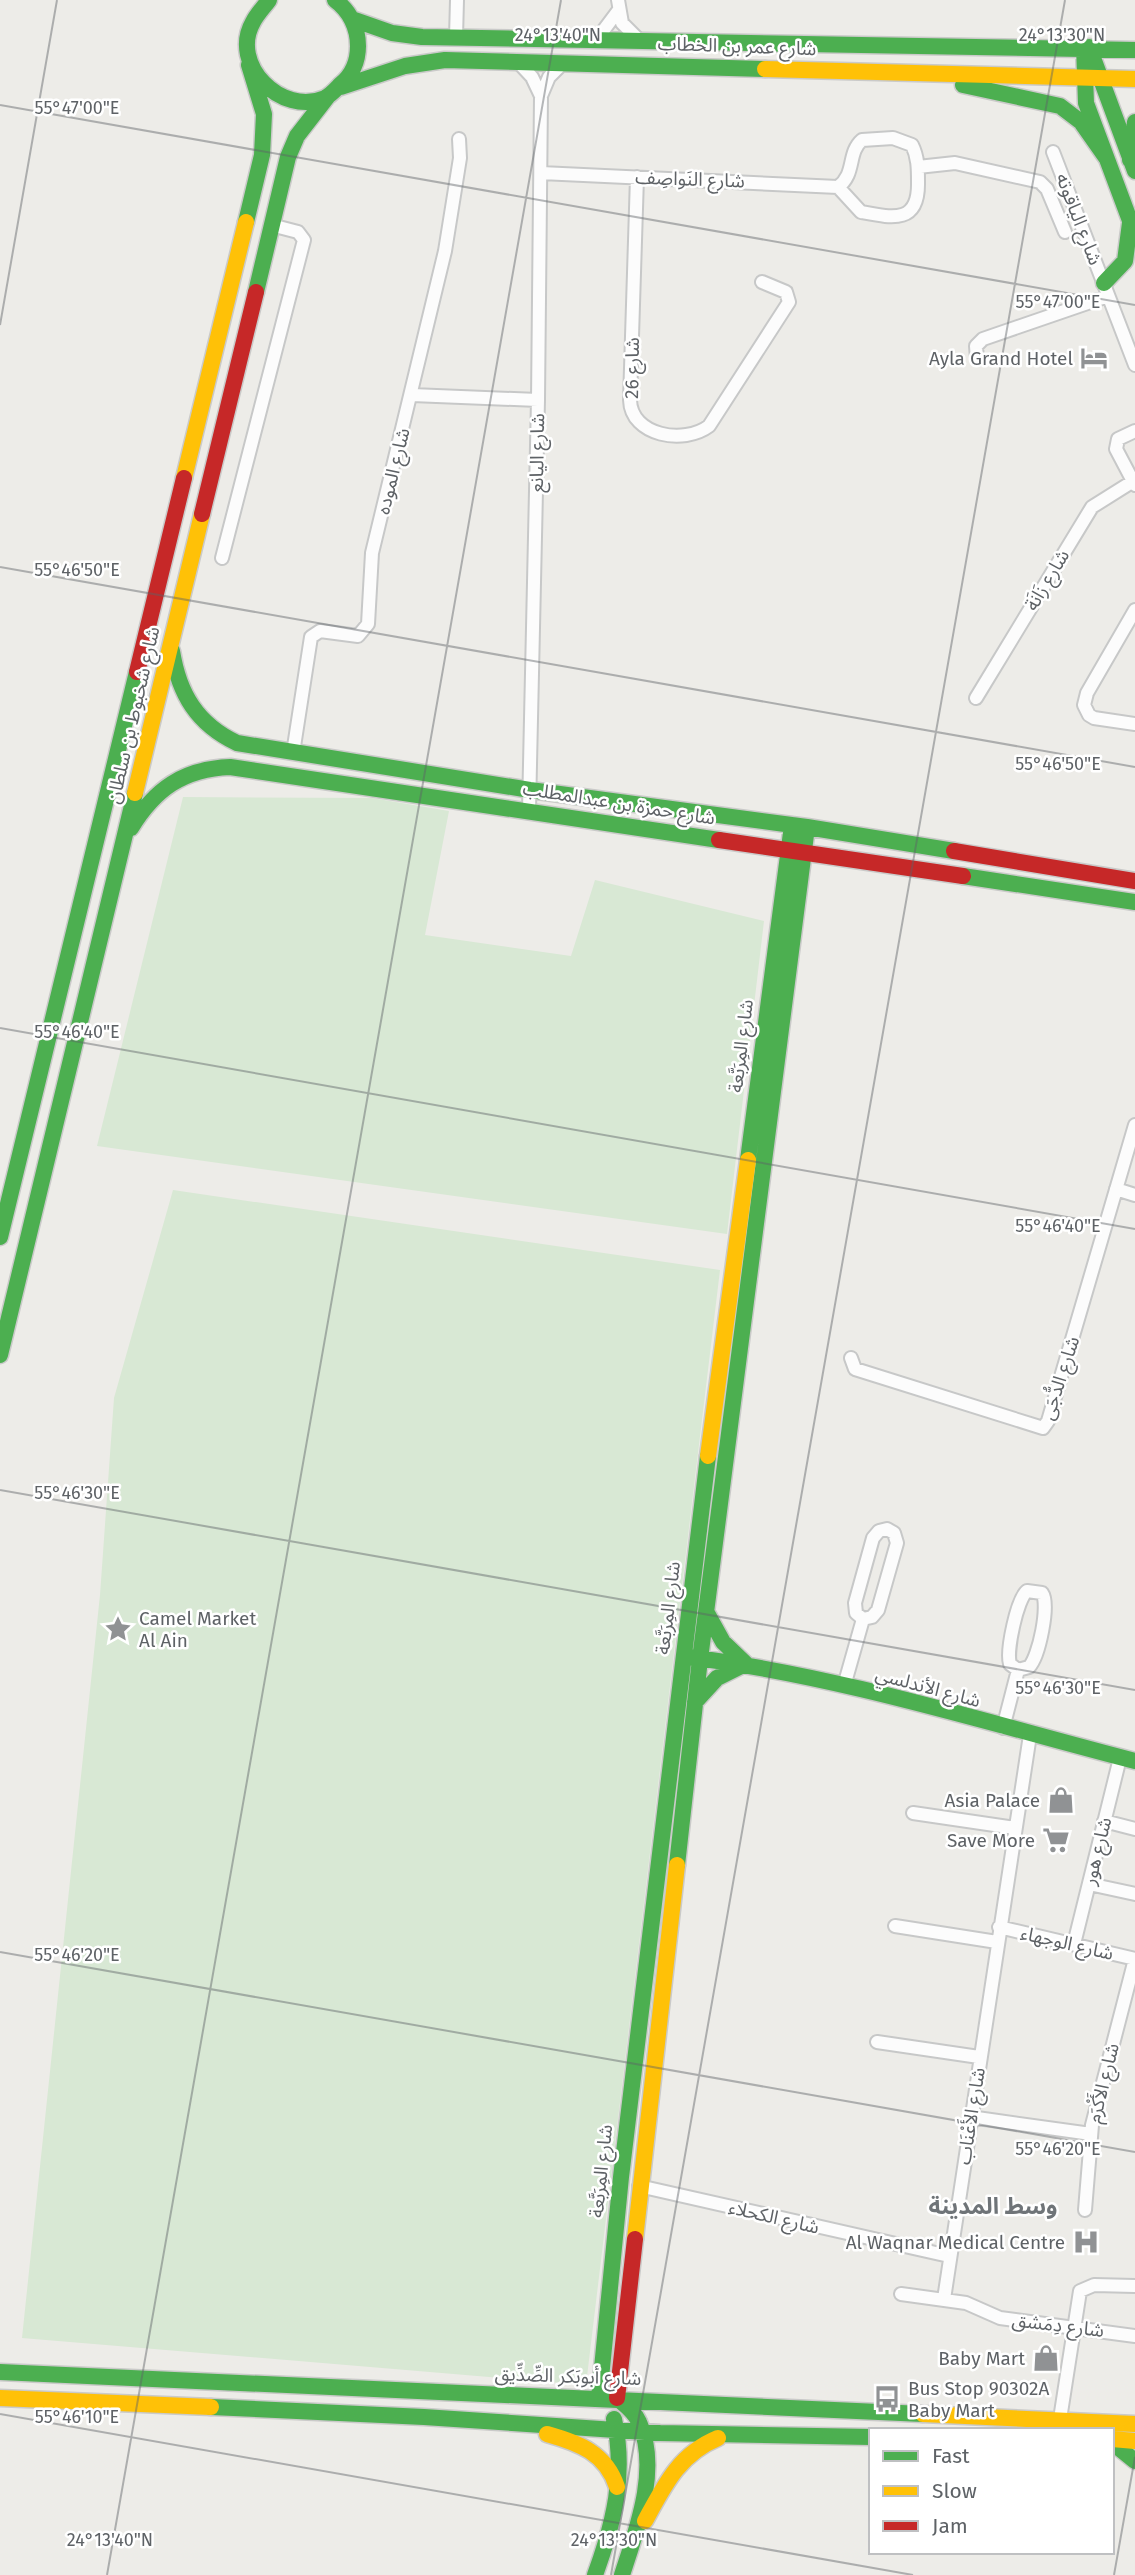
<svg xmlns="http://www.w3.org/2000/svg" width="1135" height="2575" font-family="'Fira Sans','Noto Sans Arabic',sans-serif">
	<rect width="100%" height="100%" fill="#edece8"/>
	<path fill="#d8e8d4" d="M183 797 372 798 449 811 425 935 571 956 595 880 764 921 727 1234 97 1146Z
		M173 1190 720 1270 586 2385 22 2338 100 1595 114 1398Z"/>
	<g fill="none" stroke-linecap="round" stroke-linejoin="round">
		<defs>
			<path id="street" d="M618 0 622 23 638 39
				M456 37 457 0
				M597 39 618 11
				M518 62 532 77 541 96
				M1053 152 1135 365
				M918 167 955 163 1040 182 1047 189 1065 232
				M541 173 838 187 861 212C893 218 919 224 918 182 918 169 918 157 912 145L893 138 862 140C847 153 856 174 838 187
				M637 177 630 400C631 436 684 445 709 426L789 302 786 292 762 282
				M977 359 976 346 983 339 1108 296
				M412 395 538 400
				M1135 485 1116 449 1118 439 1135 431
				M222 558 304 240 298 232 271 225
				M1135 610 1087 693 1084 705 1089 715 1094 718 1135 724
				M976 698 1092 507 1135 480
				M293 753 311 637 320 631 358 636 368 624 372 553 445 251 460 158 459 139
				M529 810 538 400 541 96 549 77 563 63
				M1116 1189 1135 1195
				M851 1358 855 1369 1043 1428 1048 1421 1135 1125
				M887 1529 894 1533 897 1543 878 1610 872 1617 863 1619 856 1613 855 1603 873 1538 879 1531Z
				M1027 1591 1042 1593C1050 1604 1039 1657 1029 1667L1018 1670 1010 1664C1006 1651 1017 1599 1027 1591Z
				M844 1686 863 1619
				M1003 1728 1018 1670
				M913 1813 1015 1828
				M1104 1821 1135 1829
				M1089 1884 1135 1894
				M895 1926 997 1942
				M999 1927 1135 1959
				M1074 1944 1120 1758
				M877 2042 979 2057
				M970 2117 1091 2134
				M639 2186 949 2256
				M1085 2210 1092 2125 1135 1959
				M901 2294 966 2303 1000 2318 1135 2336
				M944 2299 1030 1735
				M1060 2419 1080 2291 1094 2285 1135 2286"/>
			<path id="fast" d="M269 0C264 7 257 14 253 22 229 64 281 117 325 98 331 95 336 89 341 84 352 75 358 61 358 46 358 28 350 11 335 0
				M352 19 392 33 422 37 1135 50
				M1084 47 1086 103 1135 234
				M1089 47 1135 171
				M963 85 1060 106 1081 122 1107 159
				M341 87 405 66 445 60 765 69
				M1130 160 1135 122
				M246 222 262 155 264 114 249 65
				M1104 283 1125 261 1130 223
				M256 292 288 157 297 136 328 96
				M172 651C179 694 197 724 237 743L530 790 807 827 954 851
				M131 828C155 789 183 769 230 767L719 840
				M963 876 1135 902
				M748 1160 792 825
				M0 1237 137 672
				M0 1355 135 793
				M707 1613 723 1642 746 1664
				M689 1657C840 1676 988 1723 1135 1761
				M695 1702 717 1678 743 1665
				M677 1865 700 1659 807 827
				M0 2372 923 2414
				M599 2398 621 2177 708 1456
				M614 2400 617 2398C625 2405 635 2412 639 2422 660 2468 637 2529 622 2575
				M211 2407 424 2417 660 2433 871 2437
				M1119 2448 1135 2461
				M595 2575C614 2523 626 2474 614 2419"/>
			<path id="slow" d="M765 69 1135 79
				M184 478 246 222
				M135 793 202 514
				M708 1456 748 1160
				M635 2239 677 1865
				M0 2398 211 2407
				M923 2414 1135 2424
				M547 2434C579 2443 606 2453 617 2487
				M1112 2439 1135 2441
				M645 2521C664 2486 679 2454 718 2438"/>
			<path id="jam" d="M202 514 256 292
				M137 672 184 478
				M719 840 963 876
				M954 851 1135 881
				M617 2398 635 2239"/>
		</defs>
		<use href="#street" stroke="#c7c8c8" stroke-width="16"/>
		<use href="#fast" stroke="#cacac9" stroke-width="19"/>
		<use href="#slow" stroke="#cacac9" stroke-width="19"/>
		<use href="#jam" stroke="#cacac9" stroke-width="19"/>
		<use href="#street" stroke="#fcfcfc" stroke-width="12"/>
		<use href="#fast" stroke="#4caf50" stroke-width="16"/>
		<use href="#slow" stroke="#ffc107" stroke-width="16"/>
		<use href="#jam" stroke="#c62828" stroke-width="16"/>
	</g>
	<path fill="none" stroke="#5e6266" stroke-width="2" stroke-opacity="0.45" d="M0 105 1135 305M0 325 57 0M0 567 1135 767M0 1028 1135 1229M0 1490 1135 1690M0 1952 1135 2152M0 2414 913 2575M107 2575 561 0M611 2575 1065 0M1114 2575 1135 2457"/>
	<defs>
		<symbol id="hotel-bare" viewBox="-9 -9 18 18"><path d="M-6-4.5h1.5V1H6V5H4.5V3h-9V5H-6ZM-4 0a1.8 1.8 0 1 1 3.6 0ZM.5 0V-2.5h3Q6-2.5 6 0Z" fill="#909294" stroke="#fff" stroke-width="2.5" paint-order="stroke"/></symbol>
		<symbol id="sight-bare" viewBox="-9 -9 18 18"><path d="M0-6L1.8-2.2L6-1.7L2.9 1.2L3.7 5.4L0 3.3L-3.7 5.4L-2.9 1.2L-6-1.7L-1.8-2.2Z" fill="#909294" stroke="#fff" stroke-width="2.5" paint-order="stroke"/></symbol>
		<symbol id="shop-bare" viewBox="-9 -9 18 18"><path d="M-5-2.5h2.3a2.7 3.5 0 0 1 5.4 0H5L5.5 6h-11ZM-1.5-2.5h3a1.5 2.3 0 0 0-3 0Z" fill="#909294" stroke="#fff" stroke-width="2.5" paint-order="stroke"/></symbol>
		<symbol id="supermarket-bare" viewBox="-9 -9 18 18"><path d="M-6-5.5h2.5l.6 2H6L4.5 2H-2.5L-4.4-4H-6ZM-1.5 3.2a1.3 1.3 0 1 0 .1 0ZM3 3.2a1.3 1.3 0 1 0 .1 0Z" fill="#909294" stroke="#fff" stroke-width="2.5" paint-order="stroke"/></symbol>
		<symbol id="hospital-bare" viewBox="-9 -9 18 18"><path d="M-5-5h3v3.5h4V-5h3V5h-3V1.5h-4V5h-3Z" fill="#909294" stroke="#fff" stroke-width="2.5" paint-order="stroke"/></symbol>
		<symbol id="bus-bare" viewBox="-9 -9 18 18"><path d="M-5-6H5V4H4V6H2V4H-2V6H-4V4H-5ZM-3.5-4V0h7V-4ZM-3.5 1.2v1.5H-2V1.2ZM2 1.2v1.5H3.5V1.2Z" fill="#909294" stroke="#fff" stroke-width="2.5" paint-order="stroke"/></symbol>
	</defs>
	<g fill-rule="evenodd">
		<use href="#hotel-bare" x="1075" y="339" width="38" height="38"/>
		<use href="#sight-bare" x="99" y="1610" width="38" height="38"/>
		<use href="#shop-bare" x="1042" y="1781" width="38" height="38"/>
		<use href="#supermarket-bare" x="1037" y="1821" width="38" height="38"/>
		<use href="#hospital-bare" x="1067" y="2223" width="38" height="38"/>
		<use href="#shop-bare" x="1027" y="2339" width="38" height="38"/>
		<use href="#bus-bare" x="868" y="2380" width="38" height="38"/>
	</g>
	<g text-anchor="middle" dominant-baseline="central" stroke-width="5" stroke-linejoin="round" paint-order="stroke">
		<g font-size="19" fill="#5e6266" stroke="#fff">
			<text transform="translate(737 46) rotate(2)">شارع عمر بن الخطاب</text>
			<text transform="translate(690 179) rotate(2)">شارع النَواصِف</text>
			<text transform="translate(1079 219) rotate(69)">شارع الياقوته</text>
			<text transform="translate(632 368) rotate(-89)">شارع 26</text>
			<text transform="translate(537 453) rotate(-89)">شارع اليانع</text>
			<text transform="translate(393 471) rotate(-76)">شارع الموده</text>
			<text transform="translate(1047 580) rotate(-59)">شارع زَانَة</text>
			<text transform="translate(133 715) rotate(-77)">شارع شخبوط بن سلطان</text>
			<text transform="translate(619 803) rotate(9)">شارع حمزة بن عبدالمطلب</text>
			<text transform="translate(741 1046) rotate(-83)">شارع المِرَبَّعة</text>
			<text transform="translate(1060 1378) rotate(-72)">شارع الدُّجَى</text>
			<text transform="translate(668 1608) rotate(-83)">شارع المِرَبَّعة</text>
			<text transform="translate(928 1687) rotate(15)">شارع الأندلسي</text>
			<text transform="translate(1097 1851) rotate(-76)">شارع هور</text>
			<text transform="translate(1067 1943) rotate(13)">شارع الوجهاء</text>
			<text transform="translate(1103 2083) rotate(-76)">شارع الأَكْرَم</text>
			<text transform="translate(971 2116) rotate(-81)">شارع الأَعْنَاب</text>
			<text transform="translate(601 2171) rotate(-84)">شارع المِرَبَّعة</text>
			<text transform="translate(774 2217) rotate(13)">شارع الكحلاء</text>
			<text transform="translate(1058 2325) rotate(7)">شارع دِمَشق</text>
			<text transform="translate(568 2376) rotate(2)">شارع أبوبَكر الصِّدِّيق</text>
		</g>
		<g font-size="19" fill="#5e6266" stroke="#fff" text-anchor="end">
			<text x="1073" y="358">Ayla Grand Hotel</text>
			<text x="139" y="1618" text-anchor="start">Camel Market<tspan x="139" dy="22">Al Ain</tspan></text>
			<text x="1040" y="1800">Asia Palace</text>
			<text x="1035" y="1840">Save More</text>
			<text x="1065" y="2242">Al Waqnar Medical Centre</text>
			<text x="1025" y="2358">Baby Mart</text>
			<text x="908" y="2388" text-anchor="start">Bus Stop 90302A<tspan x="908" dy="22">Baby Mart</tspan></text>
		</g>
		<g font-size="23" font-weight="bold" fill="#6f7478" stroke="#fff">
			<text x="993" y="2206">وسط المدينة</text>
		</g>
	</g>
	<g font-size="18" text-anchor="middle" fill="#5e6266" stroke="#fff" stroke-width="5" stroke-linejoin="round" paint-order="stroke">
		<text x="558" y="41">24°13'40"N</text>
		<text x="1062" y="41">24°13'30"N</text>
		<text x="77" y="114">55°47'00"E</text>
		<text x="1058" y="308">55°47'00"E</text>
		<text x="77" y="576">55°46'50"E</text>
		<text x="1058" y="770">55°46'50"E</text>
		<text x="77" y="1038">55°46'40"E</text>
		<text x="1058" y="1232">55°46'40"E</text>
		<text x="77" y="1499">55°46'30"E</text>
		<text x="1058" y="1694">55°46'30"E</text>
		<text x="77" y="1961">55°46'20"E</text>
		<text x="1058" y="2155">55°46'20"E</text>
		<text x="77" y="2423">55°46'10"E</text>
		<text x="110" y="2546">24°13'40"N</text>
		<text x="614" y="2546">24°13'30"N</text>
	</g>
	<rect x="869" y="2428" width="245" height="126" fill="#ffffff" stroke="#bfc0c2" stroke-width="2"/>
	<rect x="883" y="2451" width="35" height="10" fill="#4caf50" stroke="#bfc0c2" stroke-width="2"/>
	<text x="932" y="2463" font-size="21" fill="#5e6266">Fast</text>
	<rect x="883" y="2486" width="35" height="10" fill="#ffc107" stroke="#bfc0c2" stroke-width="2"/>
	<text x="932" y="2498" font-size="21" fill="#5e6266">Slow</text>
	<rect x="883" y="2521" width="35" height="10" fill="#c62828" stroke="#bfc0c2" stroke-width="2"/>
	<text x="932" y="2533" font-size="21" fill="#5e6266">Jam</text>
</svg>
